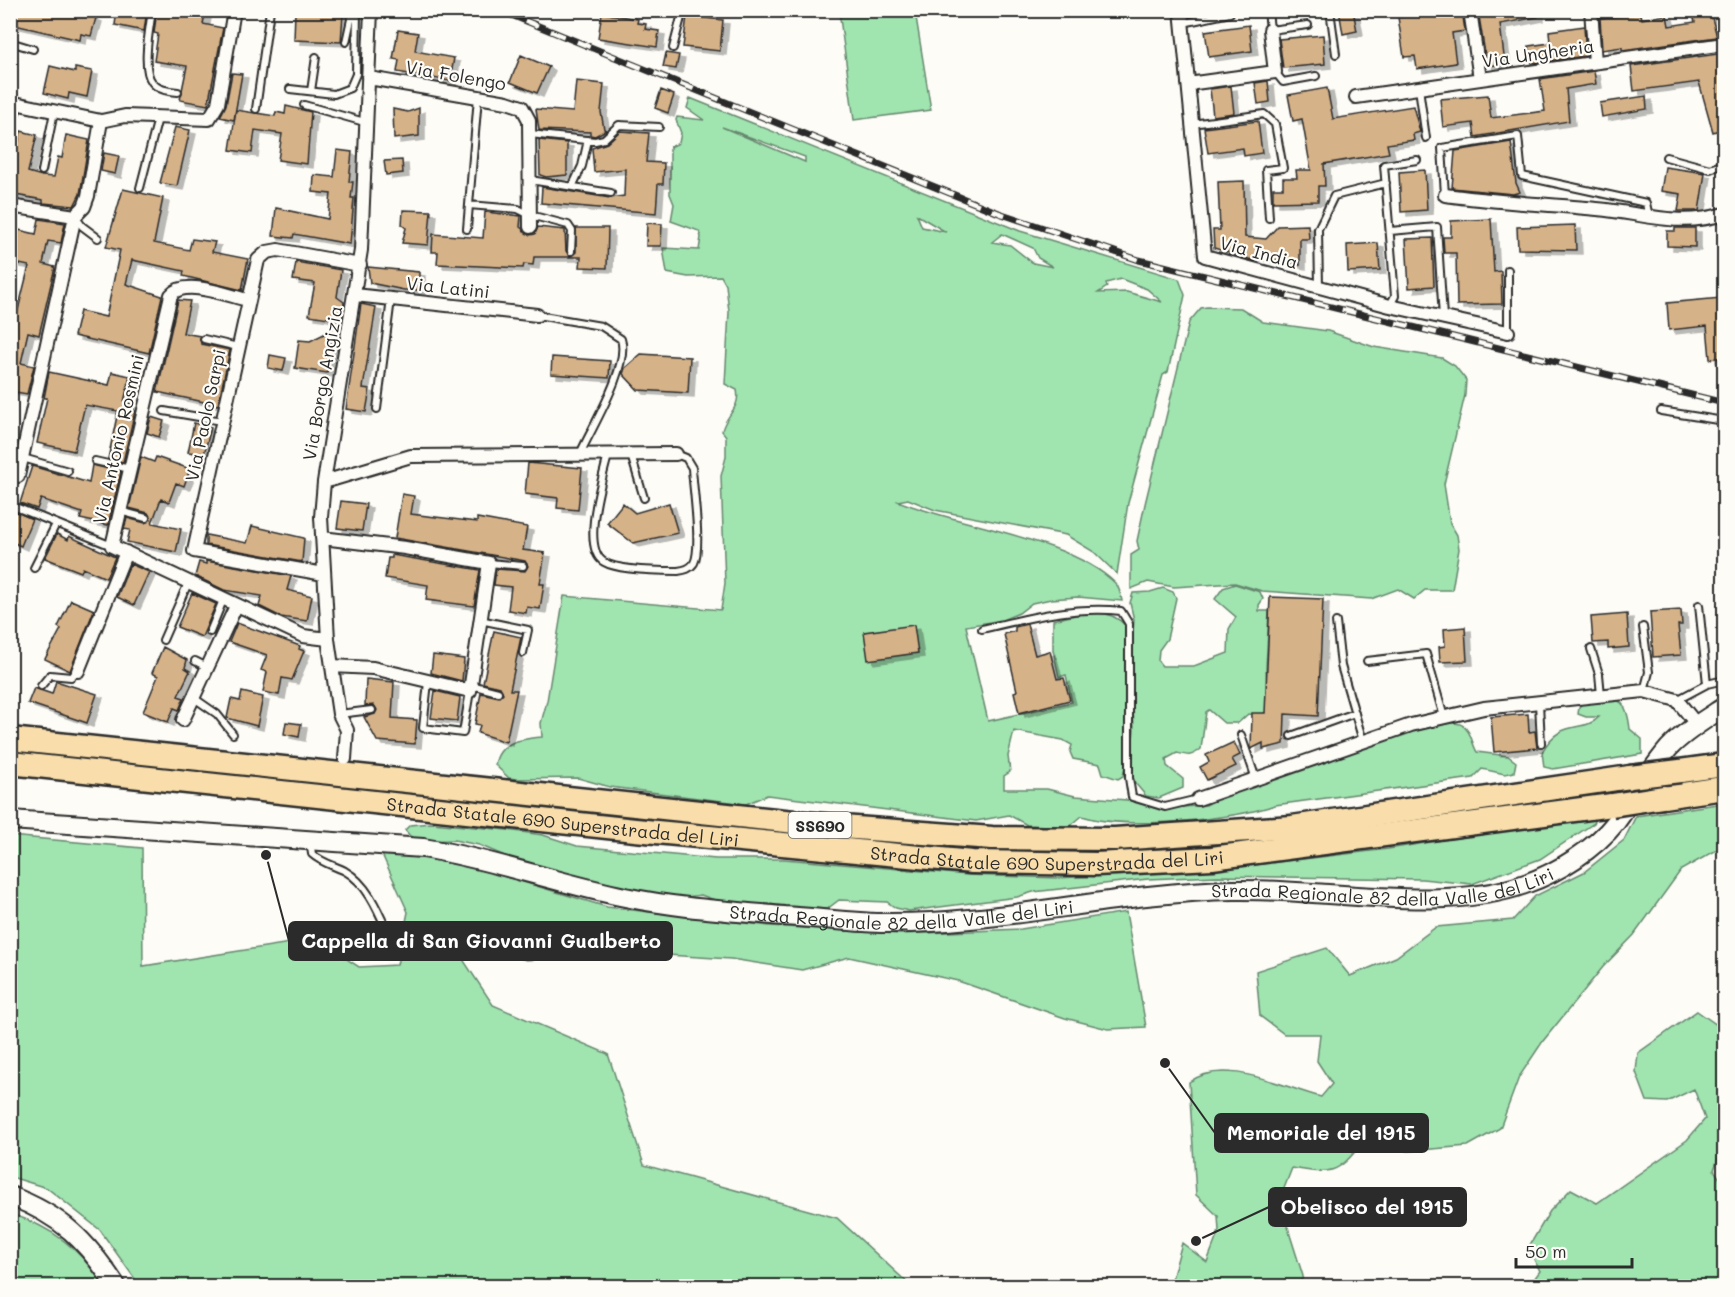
<svg xmlns="http://www.w3.org/2000/svg" width="1735" height="1297" font-family="Mali,sans-serif">
	<defs>
		<filter id="shadow"><feDropShadow dx="6" dy="4" stdDeviation="0" flood-color="#0004"/></filter>
	</defs>
	<rect width="100%" height="100%" fill="#fdfcf7"/>
	<filter id="ink" filterUnits="userSpaceOnUse"><feTurbulence type="fractalNoise" baseFrequency=".0167" numOctaves="2"/><feDisplacementMap in="SourceGraphic" scale="12" xChannelSelector="R" yChannelSelector="G"/><feConvolveMatrix kernelMatrix="1 2 1 2 8 2 1 2 1" color-interpolation-filters="sRGB"/></filter>
	<g filter="url(#ink)">
		<path fill="#a0e4b0" stroke="#66886e" stroke-width="1.5" fill-rule="evenodd" d="M839 11H915L931 110 854 120Z
			M690 98 1020 231 1179 279 1185 295 1168 372 1163 375 1128 503 1117 574 1094 552 1066 535 935 510 908 499 898 501C959 526 1070 538 1116 584 1119 587 1121 596 1122 601L1078 597 1051 599 1032 603 1019 613 1002 620 966 626 988 721 1072 702 1066 675 1059 677 1053 650V620C1079 615 1105 604 1126 626L1127 756 1123 776 1118 779 1103 774 1100 764 1073 759 1070 752 1072 745 1063 740 1014 731 1008 756 1010 772 1004 776V789H1047L1075 796 1127 800 1161 809 1206 805 1228 793 1250 785 1257 786C1287 775 1441 711 1462 725 1471 730 1472 744 1477 752L1508 756 1516 762 1514 772 1505 774 1482 769 1473 778 1275 805C1233 820 1125 830 1082 816L1069 827 1027 825 1009 815 976 821 767 795 746 804 610 787 578 778 516 779 509 778 495 765C499 741 521 739 542 737L541 723 547 701 564 596 721 610 725 583 721 476 726 457V436L722 431C725 415 741 409 737 390L725 384 729 312 726 285 721 276 688 277 667 273 663 248 699 250 701 237 699 231 671 221 674 204 670 194V147L679 143 681 133 676 120 677 117 704 120 687 108ZM722 127 805 157V162ZM917 215 946 232 922 227ZM1002 234 1033 248 1038 258 1053 267 1033 263 1010 245 992 242ZM1121 279 1147 289 1162 302 1127 292 1098 293 1107 287 1106 283Z
			M1207 307 1241 308 1263 322 1328 331 1374 347 1442 358 1455 366 1466 380 1465 395 1444 484 1450 523 1457 535 1459 549 1452 590H1425L1414 599 1398 589 1371 599 1262 591 1235 583 1174 587 1148 582 1131 589V555L1139 550 1137 541 1145 504 1189 322 1201 308Z
			M1235 584 1260 592 1263 599 1259 605V611H1269L1266 668 1268 712 1258 715 1248 714 1238 723H1224L1209 710 1206 712 1201 749C1191 757 1189 756 1177 753L1166 759 1167 766 1183 779V788L1159 798 1146 796 1135 783 1130 768 1134 730 1131 655 1134 620 1130 603 1133 593 1150 592 1163 588 1173 592 1176 598 1167 639 1159 650 1158 661 1162 666H1194L1228 653 1229 629 1236 617 1215 599 1223 588Z
			M1586 699C1617 699 1626 694 1630 729L1642 739V754L1553 769 1544 767 1542 752C1561 717 1583 734 1599 717H1586L1578 714 1579 707Z
			M1724 803V846L1681 870 1634 935 1603 967 1543 1041 1519 1077 1500 1128 1468 1146 1408 1151 1362 1143C1338 1174 1330 1175 1292 1168L1281 1196 1290 1235 1303 1276 1299 1286H1170L1182 1243 1207 1262 1219 1231 1218 1216 1196 1195 1189 1082C1225 1056 1282 1087 1321 1097L1332 1084 1317 1061 1320 1034H1284L1260 1016 1256 971 1327 948 1350 976 1396 957 1436 927 1513 920 1535 896 1584 872 1624 840 1636 816Z
			M1591 816 1596 819 1594 823 1540 859 1472 884 1422 879 1217 876 1148 879 1033 892 1017 897 909 911 896 908 887 902 839 900 827 909 723 903 701 895 680 898 569 879 524 864 479 845 454 840 419 841 410 836 405 830 410 825 432 823 507 830 543 835 577 846 716 859H784L968 875 1058 878 1227 868 1388 849Z
			M10 836 142 848 143 966 316 939 359 967 397 965 408 912 380 850 449 860 607 907 770 926 900 934 1021 929 1126 912 1146 1027 1108 1029 1065 1018 958 981 849 957 802 970 731 959 667 955 584 956 526 960 471 943 464 961 493 1005 608 1054 644 1165 837 1218 911 1286H140L100 1230 47 1188 11 1177Z
			M1697 1011 1724 1030V1141L1714 1170 1724 1185V1281L1715 1286H1529L1540 1271 1528 1248 1550 1211 1571 1189 1597 1203 1687 1140 1705 1119 1694 1089 1667 1102 1647 1101 1636 1072 1638 1053Z
			M11 1214C52 1227 81 1249 103 1286H11Z"/>
		<path fill="#d6b288" stroke="#2b2b2b" stroke-width="1.5" filter="url(#shadow)" d="M10 10H93L91 16 96 18 91 36 81 34 80 40 10 24Z
			M117 10H147L144 31 115 25Z
			M157 10H206L203 24 223 28 208 105 180 100 187 66 154 61 158 34 154 33Z
			M1339 10H1353L1357 31 1343 34Z
			M1441 10H1462L1465 31 1452 33 1456 63 1417 69 1415 56 1404 57 1398 17Z
			M1478 10H1538V17L1500 24 1505 64 1487 66Z
			M1691 10H1710L1717 37 1622 50V47L1602 50 1600 18 1641 14 1642 19 1667 15 1669 26 1695 22Z
			M295 11 343 14 341 42 294 40Z
			M602 13 638 19 637 23 646 24 645 29 659 31 657 47 598 38Z
			M687 16 723 20 720 51 683 47Z
			M1249 25 1252 51 1209 57 1205 31Z
			M1584 26 1586 56 1532 63 1529 46 1550 43 1549 31Z
			M398 30 418 33 415 51 454 58 450 81 397 72 399 60 393 59Z
			M1323 35 1325 64 1283 68 1279 39Z
			M666 53 679 55 676 69 663 67Z
			M1725 53V128L1713 132 1699 82 1634 91 1631 66Z
			M521 55 549 67 537 93 510 82Z
			M50 66 75 72V68L92 71 87 97 69 93 68 99 44 93Z
			M1594 71 1596 84 1566 89 1569 121 1475 137 1473 123 1443 127 1440 99 1488 95 1491 118 1545 111 1540 79Z
			M232 73 242 74 234 120 220 117 226 105Z
			M576 81 604 84 601 112 604 129 606 130 595 136 590 135V132L539 130 536 109 573 112Z
			M1268 81 1270 102 1258 104 1255 83Z
			M1231 86 1234 113 1213 116 1210 89Z
			M1327 88 1333 119 1413 106 1420 132 1413 134 1414 140 1387 144 1389 153 1324 164 1325 186H1318V201L1273 202V188H1283V178H1297L1296 170H1311L1302 119 1293 121 1288 95Z
			M661 90 674 95 668 113 655 108Z
			M1646 96 1647 109 1602 117 1600 103Z
			M286 106 311 112 307 164 278 160 282 134 255 130 252 153 230 150 236 110 275 116 276 112 285 114Z
			M419 108V136L394 139 393 109 408 112Z
			M1258 121 1262 153 1244 156 1243 148 1208 153 1204 128Z
			M175 127 190 130 177 186 160 183Z
			M21 131 37 135 28 172 42 176 54 177 58 157 62 158 66 135 89 140 80 194 74 206 43 203V200L10 194V179Z
			M620 131 649 133 646 162 664 163 663 184H658L656 213 541 203 542 187 610 198 624 196 625 169 594 172 592 148 607 143Z
			M539 140 567 143V175L546 177 540 175Z
			M1511 142 1516 183 1520 192 1513 194 1452 188 1455 151Z
			M337 150 352 152 349 182H353L351 198H354L350 244 294 234 293 238 273 236 276 208 328 219 331 194 313 192 314 175 334 177Z
			M104 153 119 156 115 174 101 171Z
			M402 160 403 173 386 175 384 161Z
			M1665 167 1705 173 1699 211H1678L1681 194 1661 191Z
			M1425 170 1427 210 1401 212 1399 172Z
			M1244 181 1245 237 1266 239 1278 226 1308 225 1309 239H1300V265L1255 256V261L1214 248 1213 230H1220L1218 182Z
			M123 189 163 198 154 243 189 250 192 239 215 242 212 252 248 259 242 290 183 276 184 271 132 260 126 284 162 296 149 353 74 336 80 311 106 317 120 250 106 247Z
			M403 210 431 211 428 245 402 243 406 228 402 225Z
			M485 212 521 216 520 227 530 235 535 234 538 227 565 230 566 251 570 256 576 252V228H608L607 268 580 267 581 257H534L533 265 524 264 523 268 437 264 438 252H432L433 234 483 238Z
			M39 219 65 223 61 243 48 241 43 264 55 267 39 335 28 332 21 363 34 366 27 394 10 391V330H13L29 266 10 262V228L36 234Z
			M1491 219 1494 272 1501 271 1502 304 1457 305 1456 253H1444L1443 237H1451V221Z
			M647 223 662 224 661 246H646Z
			M1575 225 1576 250 1518 249 1517 227Z
			M1675 228H1695V247L1667 246V231H1675Z
			M1432 238 1434 286 1409 288 1406 239Z
			M1378 243 1380 270 1348 272 1347 245Z
			M296 262 341 270 337 297 344 302 341 320 309 315 315 283 293 280Z
			M368 267 419 272V290H404L370 283Z
			M1721 298 1725 357 1710 359 1707 326 1669 330 1667 303Z
			M178 300 190 301 183 333 200 336 201 344 230 350 218 405 157 392Z
			M361 304 376 307 363 388 370 389 366 412 346 409Z
			M332 330 327 373 295 368 299 340 310 341Z
			M641 354 690 357 688 393 638 390 623 374 625 368Z
			M270 355 286 358 283 371 268 368Z
			M552 357 610 361 609 378 551 374Z
			M49 372 109 385 112 372 130 376 124 402 134 405 133 410 135 411 123 462 108 459 118 411 85 405 74 451 37 443 47 398H44Z
			M151 417 164 421 159 437 147 433Z
			M194 423 211 428 204 454 188 452Z
			M141 457 154 462 156 457 190 469 184 486 176 483 169 502 161 499 152 523 181 529 176 552 127 542 130 530 124 529 127 518 145 523 151 519 148 513 129 508Z
			M528 463 582 468 578 510 557 508 558 498 525 494Z
			M92 465 121 472 108 525 80 519 82 513 41 499 37 509 20 503 32 466 89 483Z
			M402 494 414 496 411 514 477 522V518L527 527 523 550 545 553 540 584H544L540 609 527 607 526 613 508 610 511 587 494 585 496 569 525 571 528 566 525 561 395 538Z
			M341 501 366 504 362 531 337 528Z
			M623 503 635 513 669 503 678 533 633 543 607 523Z
			M10 509 32 519 21 546 10 541Z
			M252 526 304 538 302 562 206 545V535L247 543Z
			M57 534 68 540 69 536 115 557 106 578 83 568 81 572 45 558Z
			M392 555 480 570 474 606 426 600 428 585 385 578 388 558H392Z
			M206 561 291 576 287 590 312 596 307 621 281 617 259 606 262 596 224 590 195 576 199 562 206 564Z
			M130 564 149 572 134 605 117 597Z
			M192 593 216 604 202 637 177 627Z
			M1270 597 1323 599 1318 716 1285 714 1284 744 1263 749V743L1251 749 1252 713H1265Z
			M71 600 94 610 70 671 45 659 61 629 58 627Z
			M1681 610 1682 625H1678L1681 655 1653 657 1650 612Z
			M1627 614 1629 647 1608 649V642L1593 643 1591 617Z
			M237 623 300 646 299 649 304 651 292 680 282 678 279 695 263 692 267 672 261 670 267 655 229 642Z
			M1027 624 1035 655 1050 651 1057 679 1064 678 1070 700 1019 713 1014 692 1017 691 1004 634 1015 631V627Z
			M914 625 918 653 868 660 864 632Z
			M1465 627 1467 661 1440 662 1439 647 1445 646 1444 629Z
			M494 631 521 637 510 690H517L506 742 478 733 480 725 475 724 481 693 499 697 503 693 500 687 483 683Z
			M163 647 187 660 185 668 190 671 178 696 184 698 179 710 174 708 168 722 143 712 158 676 152 673Z
			M433 655 464 659 462 681 431 673Z
			M366 679 394 682 392 718 417 720 415 744 377 741 364 717 375 714 377 710 374 705 365 706Z
			M56 681 97 694 87 723 28 703 34 688 52 694Z
			M435 691 460 697 457 721 431 718Z
			M242 692 263 697 257 726 227 718 231 699 240 701Z
			M1528 714 1529 732 1535 731 1537 748 1494 752 1491 717Z
			M286 722 301 724 299 737 284 734Z
			M1234 742 1240 755 1232 759 1236 766 1207 780 1200 767 1209 762 1206 755Z"/>
		<g fill="none" stroke-linecap="round" stroke-linejoin="round">
			<defs>
				<path id="lane" d="M152 10C150 27 141 68 152 82 158 90 168 91 178 92
					M1268 10 1270 30 1308 25
					M1330 10 1336 54
					M1183 23 1230 13
					M10 42 33 49
					M346 42 353 10
					M673 48 683 10
					M1275 72 1283 82 1316 76
					M1419 88 1426 138
					M290 89 334 94 350 88 356 74 357 10
					M311 91 316 57
					M304 105 368 123
					M256 109 270 10
					M1192 124 1264 114 1275 124 1283 168 1266 170 1269 218
					M10 128 19 104
					M530 134 595 141 604 139 619 125 659 127
					M1666 157 1710 169 1724 164
					M42 171 54 112
					M530 180 611 193
					M573 185 582 166 588 140
					M140 188 158 118
					M1445 195 1442 148 1518 136 1522 176 1646 203 1649 217
					M469 205 518 209 530 215 568 225 572 231 571 251
					M75 216 82 226 98 238
					M467 229 478 97
					M1390 231 1437 227 1443 317
					M1319 286 1318 229 1334 196 1386 183
					M10 297 13 298
					M1390 305 1395 296 1384 165 1417 160
					M537 315 601 326 621 339C630 366 592 427 580 454
					M1508 332V270
					M204 339 238 347
					M377 409 391 299
					M164 411 222 421
					M1661 411 1724 421
					M608 455C603 477 580 548 604 562 619 571 660 571 678 571 685 570 690 569 694 563 702 548 693 488 692 468L686 458 676 454
					M631 455 644 498
					M23 458 68 471
					M95 461 130 469
					M18 508 112 546
					M120 511 146 518
					M489 563 523 566
					M34 568 56 524
					M1699 605 1707 684
					M480 620 528 630 523 653
					M1336 622 1341 666 1363 741
					M1643 627 1649 672 1644 691
					M982 629C1028 618 1073 606 1121 611L1129 624V778L1132 797 1165 807 1198 799
					M210 632 223 600
					M163 640 188 583
					M1591 649 1599 674 1601 695
					M195 661 207 667
					M1367 661 1426 654 1444 717
					M428 682 423 728 463 733 470 691
					M471 685 498 692
					M41 686 50 675 71 677 78 671
					M194 698 217 714 233 734
					M1677 700 1707 684 1724 680
					M1539 703 1541 743
					M339 714 372 710
					M1241 735 1256 779
					M1291 736 1355 713
					M310 841 312 854C322 863 333 865 345 871 370 885 381 918 392 942"/>
				<path id="street" d="M1181 10 1205 256 1390 306 1508 332
					M1470 10 1480 79
					M1591 10 1595 62
					M369 78 507 102 522 107 529 120 530 227
					M1188 84 1275 72 1270 30
					M1356 97 1724 44
					M10 102 101 121 125 116 209 119 218 104 234 10
					M1445 195C1495 202 1546 204 1597 209 1644 213 1677 228 1724 214
					M10 206 75 216
					M355 295 537 315
					M248 300C229 296 185 278 171 295L112 546 303 636 328 639
					M18 476 75 216 84 207 88 196 101 121
					M324 482 411 456 676 454
					M322 538 405 548 489 563 470 691 373 668 332 666
					M324 574 194 551 258 260 267 252 278 250 360 265
					M78 671 126 552
					M183 720 236 606
					M345 759 347 730 339 714 328 639 321 517 324 482 361 250 371 10
					M1198 799 1411 725 1484 708 1644 691 1677 700 1697 725"/>
				<g id="secondary">
					<path id="s1" d="M10 820 423 848C491 859 557 883 625 897 677 908 731 911 784 916 817 918 849 922 881 923 1001 925 1115 892 1234 890 1322 888 1443 914 1525 884 1557 873 1595 849 1616 822 1634 798 1649 771 1669 748 1684 732 1706 719 1724 707"/>
					<path d="M10 1196C61 1215 87 1241 116 1286"/>
				</g>
				<g id="highway">
					<path d="M10 739 842 827 992 838 1115 839 1292 827 1630 777"/>
					<path id="s2" d="M10 763 635 830 972 862 1096 864 1212 858 1612 805"/>
					<path d="M1680 771 1724 765"/>
					<path d="M1663 797 1724 788"/>
				</g>
			</defs>
			<use href="#lane" stroke="#2b2b2b" stroke-width="10"/>
			<use href="#street" stroke="#2b2b2b" stroke-width="16"/>
			<use href="#secondary" stroke="#2b2b2b" stroke-width="22"/>
			<use href="#highway" stroke="#2b2b2b" stroke-width="27"/>
			<use href="#lane" stroke="#fdfcf7" stroke-width="6"/>
			<use href="#street" stroke="#fdfcf7" stroke-width="12"/>
			<use href="#secondary" stroke="#fdfcf7" stroke-width="18"/>
			<use href="#highway" stroke="#f9deab" stroke-width="22"/>
			<defs>
				<path id="rail" d="M499 10 999 213 1139 260 1724 403"/>
			</defs>
			<use href="#rail" stroke="#2b2b2b" stroke-width="7"/>
			<use href="#rail" stroke="#fdfcf7" stroke-width="4.5" stroke-dasharray="14" stroke-linecap="butt"/>
			<defs>
				<path id="highway-bridge" d="M1630 777 1680 771
					M1612 805 1663 797"/>
			</defs>
			<use href="#highway-bridge" stroke="#2b2b2b" stroke-width="27" stroke-linecap="butt"/>
			<use href="#highway-bridge" stroke="#f9deab" stroke-width="22"/>
		</g>
	</g>
	<g text-anchor="middle" dominant-baseline="central" stroke-width="4.5" stroke-linejoin="round" paint-order="stroke">
		<rect fill="#fdfcf7" stroke="#6a6a68" stroke-width="1.5" x="788.5" y="812" width="63" height="26" rx="4.5"/>
		<g font-size="16" font-weight="bold" fill="#2b2b2b">
			<text x="820" y="825">SS690</text>
		</g>
		<g font-size="18" fill="#2b2b2b" stroke="#fdfcf7">
			<text transform="translate(1538 53) rotate(-8)">Via Ungheria</text>
			<text transform="translate(456 75) rotate(10)">Via Folengo</text>
			<text transform="translate(1259 252) rotate(15)">Via India</text>
			<text transform="translate(448 287) rotate(6)">Via Latini</text>
			<text transform="translate(322 383) rotate(-80)">Via Borgo Angizia</text>
			<text transform="translate(205 415) rotate(-78)">Via Paolo Sarpi</text>
			<text transform="translate(118 439) rotate(-77)">Via Antonio Rosmini</text>
			<text stroke="none"><textPath href="#s2" startOffset="556">Strada Statale 690 Superstrada del Liri</textPath></text>
			<text stroke="none"><textPath href="#s2" startOffset="1042">Strada Statale 690 Superstrada del Liri</textPath></text>
			<text stroke="none"><textPath href="#s1" startOffset="1384">Strada Regionale 82 della Valle del Liri</textPath></text>
			<text stroke="none"><textPath href="#s1" startOffset="900">Strada Regionale 82 della Valle del Liri</textPath></text>
		</g>
	</g>
	<path fill="none" stroke="#2b2b2b" stroke-width="2" d="M266 855L289 941M1165 1063L1215 1133M1196 1241L1269 1207"/>
	<g fill="#2b2b2b" stroke="#fdfcf7" stroke-width="2">
		<circle cx="266" cy="855" r="6"/>
		<circle cx="1165" cy="1063" r="6"/>
		<circle cx="1196" cy="1241" r="6"/>
	</g>
	<g fill="#2b2b2b" stroke="#2b2b2b" stroke-width="2">
		<rect x="289" y="922" width="383" height="38" rx="6"/>
		<rect x="1215" y="1114" width="213" height="38" rx="6"/>
		<rect x="1269" y="1188" width="197" height="38" rx="6"/>
	</g>
	<g font-size="20" text-anchor="middle" font-weight="bold" fill="#fff">
		<text x="481" y="948">Cappella di San Giovanni Gualberto</text>
		<text x="1321" y="1140">Memoriale del 1915</text>
		<text x="1367" y="1214">Obelisco del 1915</text>
	</g>
	<rect width="1735" height="1297" fill="none" stroke="#fdfcf7" stroke-width="36"/>
	<rect x="18" y="18" width="1699" height="1261" fill="none" stroke="#2b2b2b" stroke-width="2" filter="url(#ink)"/>
	<path d="M1516 1258v9h116v-9" fill="none" stroke="#2b2b2b" stroke-width="3"/>
	<text x="1525" y="1258" font-size="18" fill="#2b2b2b" stroke="#fdfcf7" stroke-width="4.5" paint-order="stroke">50 m</text>
</svg>
